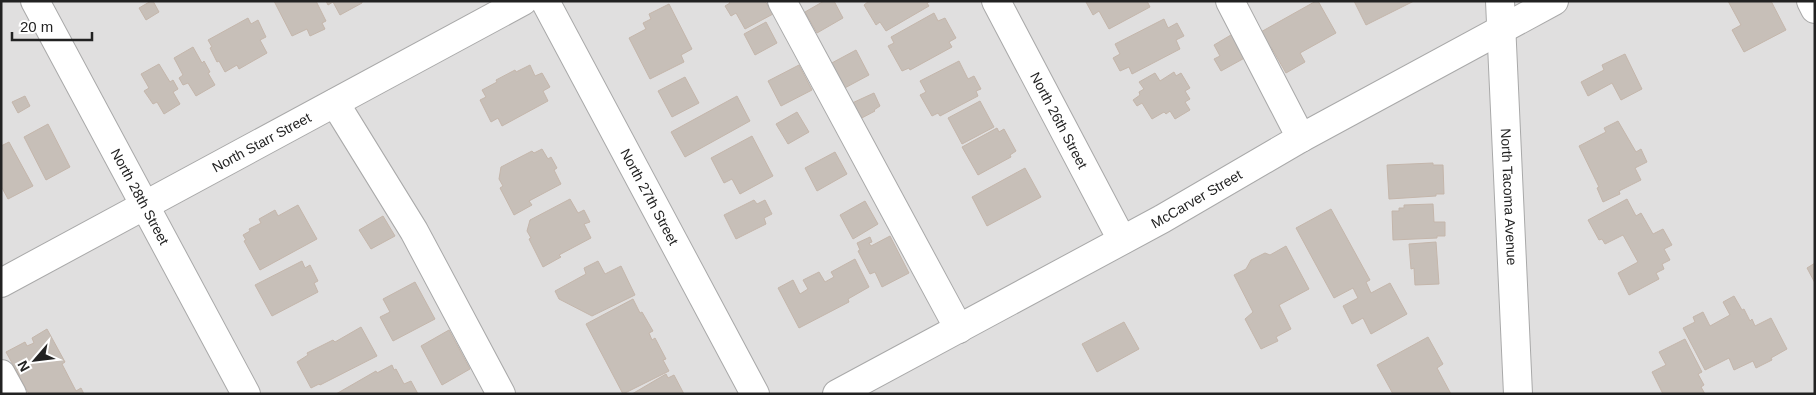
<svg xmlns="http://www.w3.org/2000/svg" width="1816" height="395" font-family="Helvetica,sans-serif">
	<rect width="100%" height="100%" fill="#f2efe9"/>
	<path fill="#e0dfdf" d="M1 1H1815V394H1Z"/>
	<path fill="#c7bfb8" stroke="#c4b6ab" d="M151 1H153L159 12 146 20 139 8Z
		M274 1H316L326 21 322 23 325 29 310 36 307 29 292 36Z
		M326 1H362V3L340 15 333 2 328 5Z
		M728 1H765L773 14 745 29 736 13 731 16 725 6 730 3Z
		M824 1H834L843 18 817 33 805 12Z
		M931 1 927 3 929 6 886 31 880 22 876 25 864 5 869 1Z
		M1088 1H1147L1150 7 1109 29 1099 11 1093 15 1086 2Z
		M1316 1H1318L1336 33 1300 53 1305 62 1286 73 1271 47 1268 49 1259 33Z
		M1354 1H1414L1366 25Z
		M1728 1H1771L1786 30 1744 52 1732 30 1741 25Z
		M669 4 692 49 681 55 684 62 650 79 629 38 646 29 643 23 651 19 649 14Z
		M934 13 938 21 945 18 956 38 949 42 952 47 910 70 909 68 902 71 888 46 894 43 891 37Z
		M248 18 251 24 258 20 266 37 260 40 267 53 239 69 237 65 225 72 219 61 217 62 210 48 212 47 208 40Z
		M1164 19 1168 28 1177 23 1184 36 1176 40 1180 49 1132 74 1129 67 1120 71 1113 58 1120 54 1115 44Z
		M766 22 777 43 755 55 744 34Z
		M1236 32 1250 55 1221 71 1214 59 1220 56 1214 45Z
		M193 47 202 63 204 61 210 72 208 73 215 85 196 96 188 83 183 85 179 78 183 75 174 58Z
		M856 50 869 75 841 90 828 65Z
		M1625 54 1642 89 1621 100 1612 83 1588 96 1581 82 1604 70 1602 65Z
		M959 61 968 79 974 76 981 89 976 91 978 96 940 116 938 113 932 116 920 95 926 92 920 81Z
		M159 64 170 82 173 80 178 89 173 92 180 104 164 114 157 102 153 104 144 91 149 88 141 74Z
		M530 65 535 76 542 73 550 87 543 91 548 101 502 126 498 118 491 122 480 100 486 97 482 90 497 82 496 80 515 70 516 72Z
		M799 65 812 90 781 106 768 81Z
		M1174 72 1176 76 1181 73 1190 88 1185 91 1190 99 1185 102 1190 110 1175 119 1170 111 1166 114 1164 112 1152 119 1142 103 1137 106 1133 100 1140 95 1139 92 1144 89 1139 82 1155 73 1160 81Z
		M685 77 699 103 672 117 658 91Z
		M874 93 880 106 874 110 875 111 858 120 850 104Z
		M25 96 30 106 18 113 12 102Z
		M737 96 750 121 685 157 671 132Z
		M980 101 994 127 962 144 948 118Z
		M797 112 809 132 788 144 776 124Z
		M1618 121 1636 152 1641 149 1647 162 1635 168 1641 180 1619 191 1620 194 1603 202 1597 188 1599 187 1579 146 1606 132 1604 128Z
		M48 124 70 167 46 180 24 137Z
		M997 128 999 132 1004 129 1016 151 1010 155 1011 157 978 175 962 147Z
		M752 136 773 176 740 194 732 179 724 183 711 158Z
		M9 142 33 186 8 199 1 186V146Z
		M542 149 548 159 551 157 557 168 554 170 561 184 529 201 532 205 514 215 500 188 503 186 499 179 501 167 532 151 534 153Z
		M835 152 847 174 817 191 805 168Z
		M1433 163V165H1443L1444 194H1436V196L1389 199 1387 165Z
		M1025 168 1041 197 987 226 972 197Z
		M570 199 578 213 584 210 590 222 584 224 591 238 559 255 561 257 543 267 529 239 531 238 527 231 530 220Z
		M1627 199 1636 216 1641 213 1653 234 1663 229 1672 245 1664 249 1670 260 1662 264 1664 269 1656 273 1659 279 1629 295 1618 273 1638 262 1623 235 1605 244 1602 239 1599 240 1588 220Z
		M754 200 757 204 765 200 772 214 764 218 766 224 736 239 724 215Z
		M865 201 878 224 853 239 840 215Z
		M1433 204 1434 222H1445V236H1437V238L1393 240 1392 211H1399V208H1404V205Z
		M298 205 317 239 260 270 244 241 246 240 243 235 250 231 249 229 261 223 259 219 275 210 278 216Z
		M1331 209 1370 280 1366 282 1371 293 1390 283 1407 314 1371 334 1363 318 1352 324 1343 306 1358 298 1353 288 1334 298 1296 228Z
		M383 216 395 236 371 249 359 230Z
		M890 236 909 273 882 287 875 272 870 274 858 251 860 250 857 243 870 237 872 242 869 243 871 246Z
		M1436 242 1439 284 1415 285 1414 268 1411 269 1409 244Z
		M1286 246 1309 289 1279 305 1291 329 1276 337 1278 341 1261 349 1245 319 1253 312 1234 275 1246 269 1251 260 1265 253 1270 255Z
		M855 259 869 287 848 299 849 302 799 328 778 288 793 280 800 294 808 289 803 280 819 272 825 282 834 277 831 272Z
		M302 261 305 268 310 265 318 281 314 283 318 292 272 316 255 285Z
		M598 261 605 274 621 266 635 295 592 316 559 299 555 291 586 274 584 268Z
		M1815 263V283L1807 268Z
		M415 282 435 319 393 341 380 317 390 312 383 299Z
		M1734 296 1742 310 1744 309 1750 321 1752 319 1755 326 1771 318 1787 349 1771 358 1772 360 1756 368 1753 361 1734 370 1729 358 1705 370 1683 328 1695 322 1693 317 1703 312 1710 326 1730 315 1723 302Z
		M633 299 640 313 642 312 653 331 649 333 652 340 655 338 666 359 663 360 669 371 623 394 586 324Z
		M1124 322 1139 349 1097 372 1082 344Z
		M361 327 377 356 320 385 319 384 311 388 297 362 308 355 307 353 333 340 335 342Z
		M47 329 65 362 62 364 76 391 81 388 84 394H29L6 352 25 342 27 346 34 343 32 338Z
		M449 330 470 369 442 385 421 346Z
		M1428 337 1443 364 1437 368 1451 394H1393L1377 365Z
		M1685 339 1702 372 1698 374 1704 385 1701 387 1705 394H1663L1652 372 1666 365 1659 352Z
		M392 365 394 370 396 369 404 384 411 381 418 394H336L376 371 377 373Z
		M666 374 668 378 674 375 684 394H632Z"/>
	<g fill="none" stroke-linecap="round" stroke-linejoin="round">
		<defs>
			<g id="minor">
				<path id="s1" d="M35 1 246 394"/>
				<path id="s2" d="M545 1 755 394"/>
				<path d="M782 1 959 329"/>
				<path id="s3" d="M996 1 1122 240"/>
				<path d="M1230 1 1301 138"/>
				<path id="s4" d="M1500 1 1518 394"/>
				<path d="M1811 1 1815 9"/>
				<path d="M335 103 414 231 501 394"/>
				<path id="s5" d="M1 283 523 1"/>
				<path d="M1 374 12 394"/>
				<path id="s6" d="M837 394 1162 219 1301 138 1554 1"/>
			</g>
		</defs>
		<use href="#minor" stroke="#a9a9a9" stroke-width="30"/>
		<use href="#minor" stroke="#fff" stroke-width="28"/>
	</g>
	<g text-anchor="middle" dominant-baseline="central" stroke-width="4" stroke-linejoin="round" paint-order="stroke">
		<g font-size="14" fill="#222" stroke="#fff">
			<text stroke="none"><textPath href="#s3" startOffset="135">North 26th Street</textPath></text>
			<text stroke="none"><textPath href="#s5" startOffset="296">North Starr Street</textPath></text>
			<text stroke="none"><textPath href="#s1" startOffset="222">North 28th Street</textPath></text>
			<text stroke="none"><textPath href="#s4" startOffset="196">North Tacoma Avenue</textPath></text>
			<text stroke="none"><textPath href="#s2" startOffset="222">North 27th Street</textPath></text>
			<text stroke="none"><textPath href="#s6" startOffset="409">McCarver Street</textPath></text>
		</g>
	</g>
	<rect width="1816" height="395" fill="none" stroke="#222222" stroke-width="5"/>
	<g transform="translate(35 360) rotate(242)" stroke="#ffffff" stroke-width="4" paint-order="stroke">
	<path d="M0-4L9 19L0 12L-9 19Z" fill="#222222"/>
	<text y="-8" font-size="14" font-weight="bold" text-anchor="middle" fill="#222222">N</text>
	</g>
	<path d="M12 32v8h80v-8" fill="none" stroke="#222222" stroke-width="2.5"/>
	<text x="20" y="32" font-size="15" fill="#222222" stroke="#ffffff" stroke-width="4" paint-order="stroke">20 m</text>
</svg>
